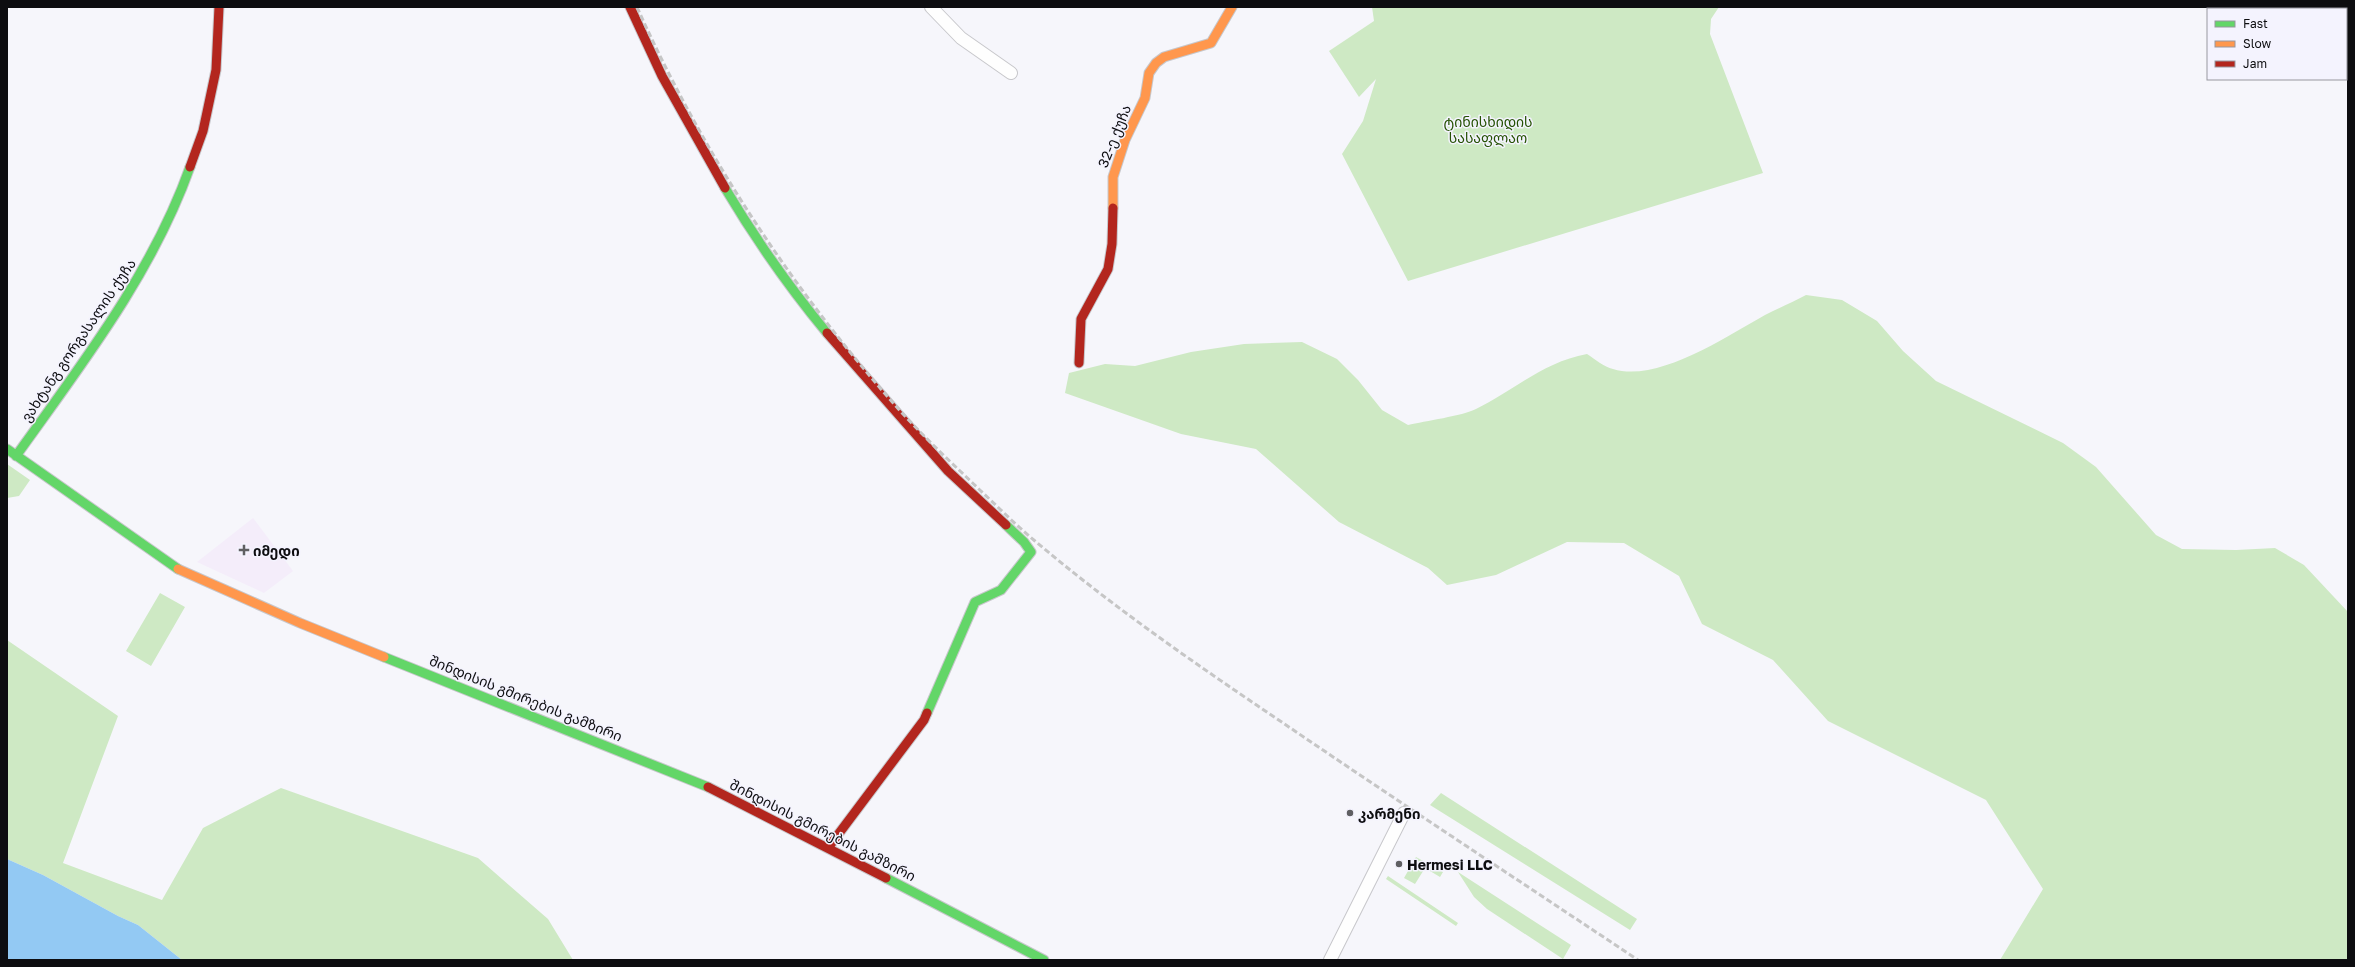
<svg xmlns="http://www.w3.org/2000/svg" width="2355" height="967" font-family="'Golos Text','Noto Sans Georgian',sans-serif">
	<rect width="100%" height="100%" fill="#f6f6fb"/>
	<path fill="#f4edfa" d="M253 518 293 571 264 593 197 562Z"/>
	<path fill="#cee9c4" d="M1372 7H1719L1711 19 1710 34 1763 173 1408 281 1342 154 1363 121 1376 79 1359 97 1329 51 1374 21Z
		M1806 295 1842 300 1877 321 1903 351 1936 381 2063 443 2096 467 2156 535 2182 549 2236 550 2275 548 2304 565 2348 612V960H2000L2043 889 1986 800 1828 721 1773 660 1702 624 1679 576 1624 543 1567 542 1496 575 1447 585 1428 568 1339 522 1256 449 1181 434 1065 393 1069 373 1105 364 1135 366 1191 352 1244 344 1302 342 1337 359 1358 380 1382 410 1408 425C1425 421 1462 416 1476 409 1515 390 1543 362 1587 354 1595 359 1604 367 1613 369 1658 383 1727 336 1765 315 1779 308 1793 302 1806 295Z
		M7 464 30 480 19 496 7 498Z
		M160 593 185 607 151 666 126 651Z
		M7 640 118 716 63 863 162 900 203 828 281 788 478 858 548 919 573 960H182L138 925 118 916 43 875 7 859Z
		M1441 793 1637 919 1630 930 1430 805Z
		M1416 857 1443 872 1440 877 1425 868 1415 884 1404 878Z
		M1458 872 1571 945 1563 959 1487 909 1474 897Z
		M1388 876 1458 923 1456 926 1386 879Z"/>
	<path fill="#93c9f3" d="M7 859 43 875 118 916 138 925 182 960H7Z"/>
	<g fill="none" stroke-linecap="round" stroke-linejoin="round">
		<defs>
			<path id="street" d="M931 7 961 38 1011 73
				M1330 960 1404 813"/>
			<path id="fast" d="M725 188C756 240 789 287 827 333
				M7 449 178 569
				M16 456C81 365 152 274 190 167
				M384 657 708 787
				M927 713 975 602 1001 590 1031 552 1024 542 1006 525
				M886 878 1044 960"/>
			<path id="slow" d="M1113 208V177L1125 140 1145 98 1149 73 1156 63 1164 57 1211 43 1232 7
				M178 569 300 623 384 657"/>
			<path id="jam" d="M630 7 662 76 725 188
				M190 167 203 131 216 70 219 7
				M827 333 948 471 1006 525
				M1079 363 1081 319 1108 269 1112 244 1113 208
				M708 787 886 878
				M828 848 924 720 927 713"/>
		</defs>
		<use href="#street" stroke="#c7c7cb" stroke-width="14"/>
		<use href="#fast" stroke="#c7c7cb" stroke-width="11"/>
		<use href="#slow" stroke="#c7c7cb" stroke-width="11"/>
		<use href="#jam" stroke="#c7c7cb" stroke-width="11"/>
		<use href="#street" stroke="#fefefe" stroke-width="12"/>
		<use href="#fast" stroke="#63d668" stroke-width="9"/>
		<use href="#slow" stroke="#ff974d" stroke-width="9"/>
		<use href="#jam" stroke="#b3261e" stroke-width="9"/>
		<path stroke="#c6c6c6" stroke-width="3" stroke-dasharray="6 3" stroke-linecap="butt" d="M637 7C703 154 794 293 903 414 928 441 956 467 983 493 1000 509 1017 526 1035 541 1114 608 1200 667 1286 725 1402 804 1521 882 1638 960"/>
	</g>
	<g fill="#5f5f62" stroke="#f4f3fe" stroke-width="1.5">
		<path d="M242 544h4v4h4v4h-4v4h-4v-4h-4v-4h4z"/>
		<circle cx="1350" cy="813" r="4"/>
		<circle cx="1399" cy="864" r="4"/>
	</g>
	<g text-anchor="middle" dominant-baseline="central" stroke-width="3" stroke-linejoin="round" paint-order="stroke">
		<g font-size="14" fill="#255203" stroke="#f4f3fe">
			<text x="1488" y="121">ტინისხიდის<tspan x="1488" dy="16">სასაფლაო</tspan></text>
		</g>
		<g font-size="14" fill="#0d0d10" stroke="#f4f3fe">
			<text transform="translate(1114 136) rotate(-68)">32-ე ქუჩა</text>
			<text transform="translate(78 340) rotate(-56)">ვახტანგ გორგასალის ქუჩა</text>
			<text transform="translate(526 698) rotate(22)">შინდისის გმირების გამზირი</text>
			<text transform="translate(823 830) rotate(27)">შინდისის გმირების გამზირი</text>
		</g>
		<g font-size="14" font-weight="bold" fill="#0d0d10" stroke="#f4f3fe" text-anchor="start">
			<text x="253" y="550">იმედი</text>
			<text x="1358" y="813">კარმენი</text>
			<text x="1407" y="864">Hermesi LLC</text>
		</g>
	</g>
	<rect width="2355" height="967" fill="none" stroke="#0d0d10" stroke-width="16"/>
	<rect x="2207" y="8" width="140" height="72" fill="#f4f3fe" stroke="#98979f"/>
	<rect x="2215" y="21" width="20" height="6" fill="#63d668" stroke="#98979f"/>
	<text x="2243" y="28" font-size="12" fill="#0d0d10">Fast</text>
	<rect x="2215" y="41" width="20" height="6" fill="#ff974d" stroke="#98979f"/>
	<text x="2243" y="48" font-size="12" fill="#0d0d10">Slow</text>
	<rect x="2215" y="61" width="20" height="6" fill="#b3261e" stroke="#98979f"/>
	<text x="2243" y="68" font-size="12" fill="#0d0d10">Jam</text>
</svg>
